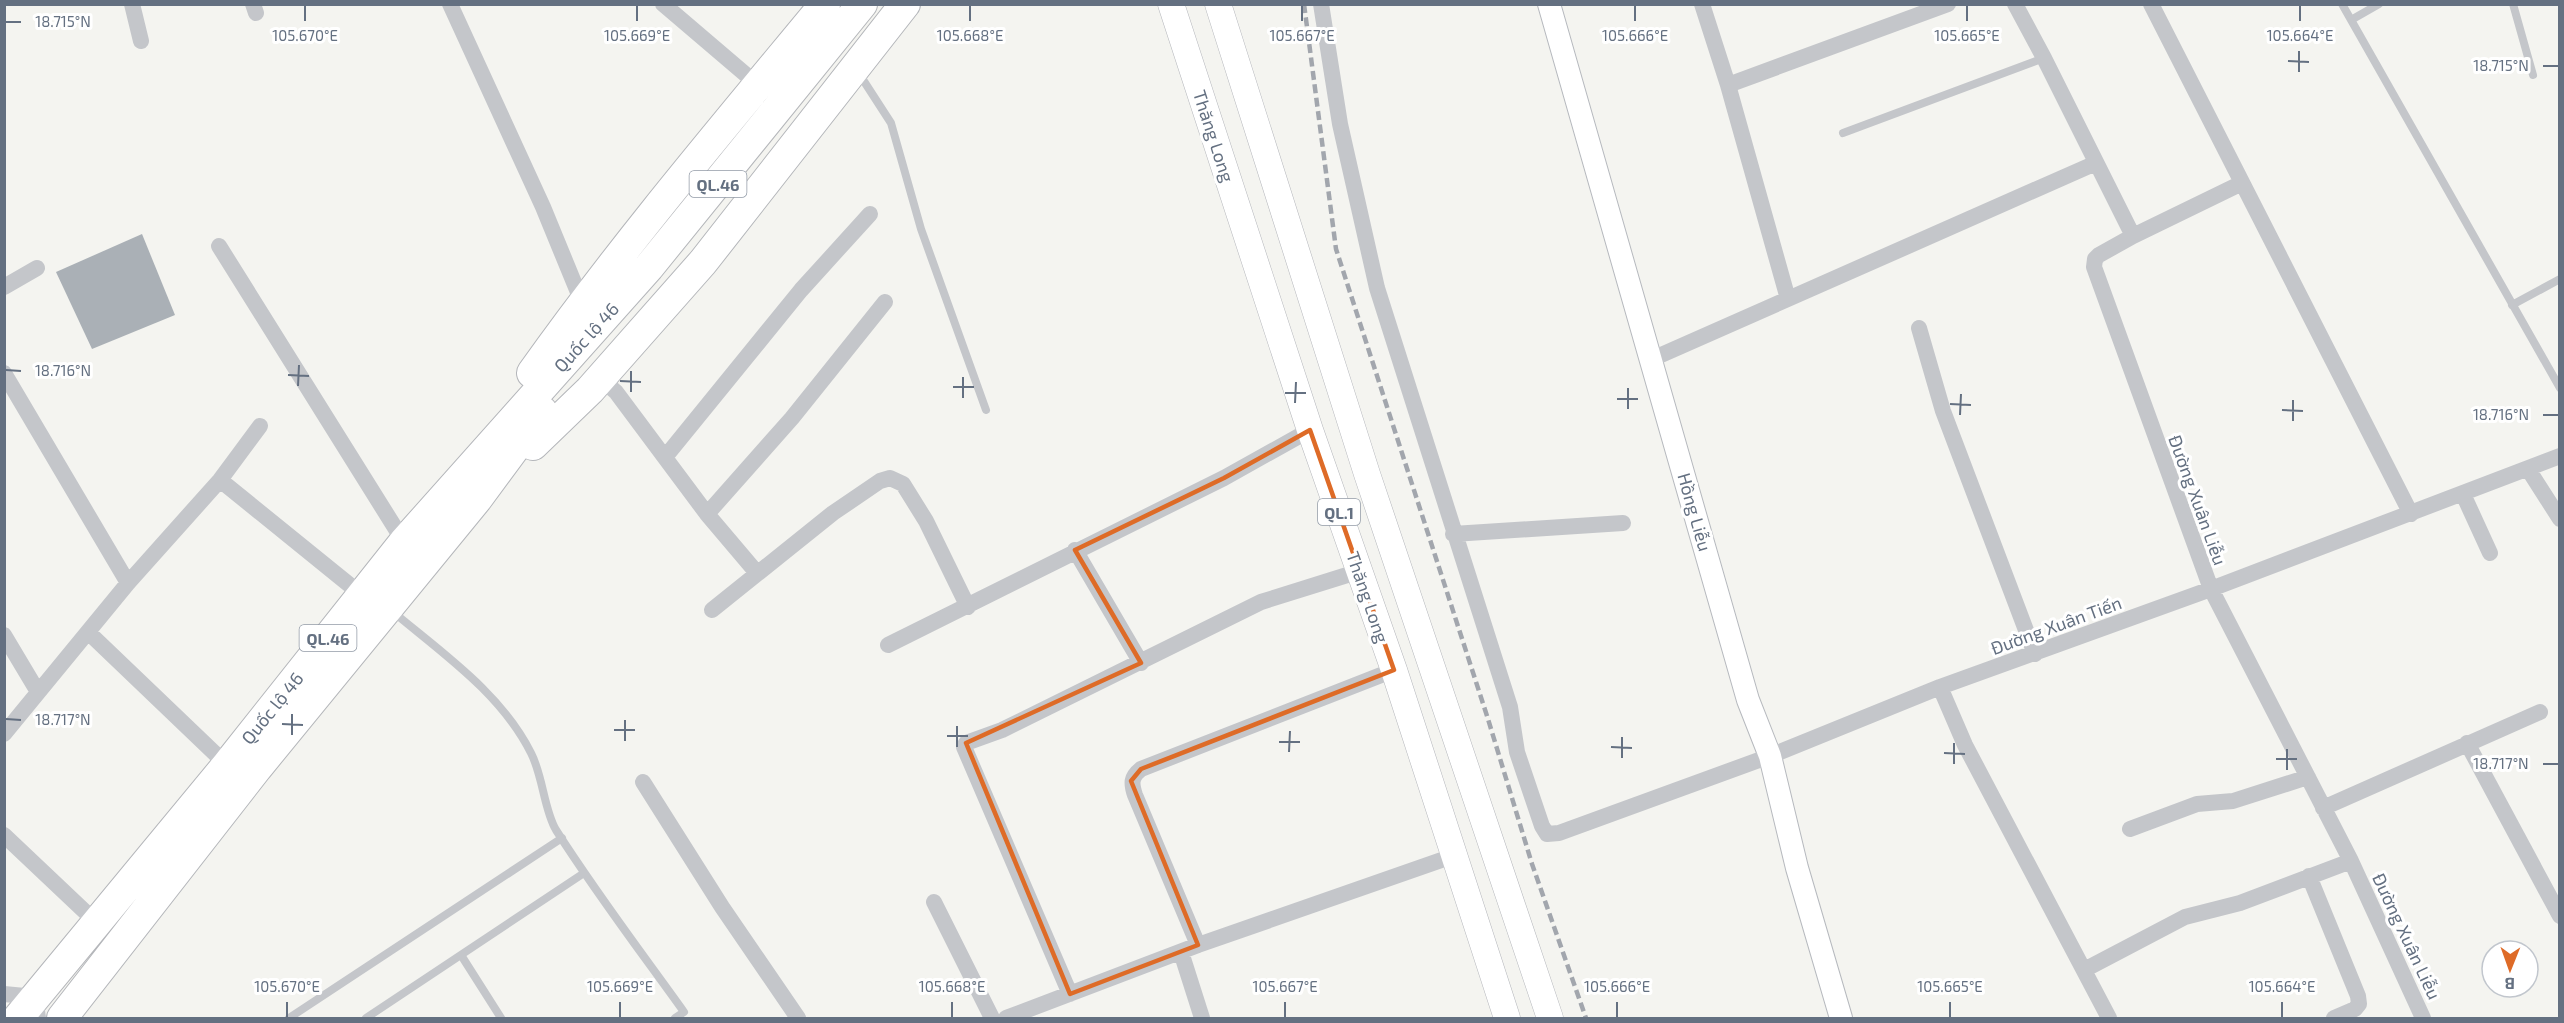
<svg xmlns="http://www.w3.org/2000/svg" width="2564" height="1023" font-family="'Exo 2',sans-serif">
	<rect width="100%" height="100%" fill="#f4f4f0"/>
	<path fill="#aab0b6" d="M142 234 175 315 92 349 56 272Z"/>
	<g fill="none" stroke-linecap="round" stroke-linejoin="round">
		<defs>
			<path id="secondary" d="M1549 4 1748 700 1770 756 1797 868 1841 1018"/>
			<path id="primary" d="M1171 4 1310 430 1394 670 1507 1018
				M1218 4 1367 474 1550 1018"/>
			<path id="highway" d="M532 373C623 245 725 125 825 4
				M533 445 590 390 703 262 905 4
				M18 1018 227 765 404 542 649 267 862 4
				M62 1018 257 768 477 499 542 411"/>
		</defs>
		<use href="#secondary" stroke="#b6b9be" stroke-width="24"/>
		<use href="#primary" stroke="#b5b7bc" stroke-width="27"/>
		<use href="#highway" stroke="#b4b6ba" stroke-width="32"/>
		<path stroke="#c4c6ca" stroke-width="8" d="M2342 4 2560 388
			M2513 4 2533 75
			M2351 20 2379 4
			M858 72 891 123 921 229 986 410
			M1843 133 2044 58
			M2512 305 2560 279
			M392 611C442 653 501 693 531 753 543 776 544 810 556 830 596 893 641 952 684 1012L675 1018
			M461 955 501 1018
			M289 1018 562 838
			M366 1018 584 873"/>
		<path stroke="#c4c6ca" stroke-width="16" d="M132 4 141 41
			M253 4 256 13
			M450 4 543 207 582 302
			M663 4 758 85
			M1321 4 1340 124 1377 288 1510 707 1517 752 1542 826 1547 834 1559 833 1770 756 1940 687 2211 589 2560 456
			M1702 4 1728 85 1788 299
			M2015 4 2044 58 2133 236 2099 255 2095 259 2094 267 2211 589 2351 861 2423 1018
			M2151 4 2411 514
			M1728 85 1948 4
			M2133 236 2242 183
			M219 246 404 542
			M4 287 37 268
			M1919 328 1943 411 2035 654
			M1652 359 2096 163
			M4 373 128 583
			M600 378 616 392 707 514 757 573
			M666 456 801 290 870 214
			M2528 469 2560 519
			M220 480 362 595
			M2463 494 2490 553
			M707 514 792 418 885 302
			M1453 534 1623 523
			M1075 550 1141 663
			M712 610 833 513 880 481 890 478 903 484 926 521 968 607
			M88 632 227 765
			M4 635 38 692
			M888 645 1224 478 1310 430
			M1940 687 1965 745 2109 1018
			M4 734 128 583 220 480 260 426
			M2467 743 2560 916
			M643 782 722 907 798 1018
			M2323 808 2540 712
			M2130 829 2197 804 2233 801 2308 777
			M4 835 97 923
			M2309 876 2358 996 2359 1004 2355 1009 2334 1018
			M934 902 992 1018
			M1198 945 1135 795C1131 783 1131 777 1141 769L1394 670
			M1181 952 1202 1018
			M2084 970 2185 917 2240 903 2351 861
			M4 994 35 997 38 1018
			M1070 994 964 747 966 743 1002 730 1261 602 1360 571
			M1006 1018 1198 945 1453 856"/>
		<use href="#secondary" stroke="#fff" stroke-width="22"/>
		<use href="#primary" stroke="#fff" stroke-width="26"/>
		<use href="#highway" stroke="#fff" stroke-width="30"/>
		<path stroke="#a2a6ad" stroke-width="4.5" stroke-dasharray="9 4.5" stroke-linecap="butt" d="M1304 4 1336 249 1488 719 1532 864 1586 1018"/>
	</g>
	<path fill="none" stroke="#de6b27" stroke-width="4.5" stroke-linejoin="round" d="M1310 430 1394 670 1141 769 1131 781 1198 945 1070 994 966 743 1141 663 1075 550 1224 478Z"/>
	<path fill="none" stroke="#647081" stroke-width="2" d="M305 21V6M637 21V6M970 21V6M1302 21V6M1635 21V6M1967 21V6M2300 21V6M6 22H21M2288 61 2309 62M2543 66H2558M2299 72V51M6 370 21 371M288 375 309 376M620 381 641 382M298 386 299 365M953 387H974M631 392V371M1285 393H1306M963 398V377M1617 399H1638M1295 403 1296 382M1950 404 1971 405M1628 409V388M2282 410 2303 411M1960 415 1961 394M2543 415H2558M2293 421V400M6 719 21 720M282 724 303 725M614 730H635M292 735V714M947 736H968M625 741V720M1279 742H1300M957 747V726M1611 747 1632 748M1289 752 1290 731M1944 753 1965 754M1622 758V737M2276 759H2297M1954 764V743M2543 764H2558M2287 770V749M287 1017V1002M620 1017V1002M952 1017V1002M1285 1017V1002M1617 1017V1002M1950 1017V1002M2282 1017V1002"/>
	<g text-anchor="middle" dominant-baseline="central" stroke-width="6" stroke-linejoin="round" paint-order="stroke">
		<g fill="#fff" stroke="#929ba7" stroke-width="1.5">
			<rect x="689.5" y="171" width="57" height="26" rx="4.5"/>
			<rect x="1318" y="499" width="42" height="26" rx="4.5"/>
			<rect x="299.5" y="625" width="57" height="26" rx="4.5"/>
		</g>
		<g font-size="16" font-weight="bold" fill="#647081">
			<text x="718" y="184">QL.46</text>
			<text x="1339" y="512">QL.1</text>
			<text x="328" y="638">QL.46</text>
		</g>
		<g font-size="18" fill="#647081" stroke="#fff">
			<text transform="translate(1214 136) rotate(72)">Thăng Long</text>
			<text transform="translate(586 337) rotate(-48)">Quốc lộ 46</text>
			<text transform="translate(2198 500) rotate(70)">Đường Xuân Liễu</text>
			<text transform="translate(1695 512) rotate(74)">Hồng Liễu</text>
			<text transform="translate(1368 597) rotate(71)">Thăng Long</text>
			<text transform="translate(2056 625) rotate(-20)">Đường Xuân Tiến</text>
			<text transform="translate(272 708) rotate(-51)">Quốc lộ 46</text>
			<text transform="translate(2407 936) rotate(65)">Đường Xuân Liễu</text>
		</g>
	</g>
	<g font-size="15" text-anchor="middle" fill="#647081" stroke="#fff" stroke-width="6" stroke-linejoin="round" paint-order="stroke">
		<text x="63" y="27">18.715°N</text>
		<text x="305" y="41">105.670°E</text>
		<text x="637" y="41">105.669°E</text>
		<text x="970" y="41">105.668°E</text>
		<text x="1302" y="41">105.667°E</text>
		<text x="1635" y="41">105.666°E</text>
		<text x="1967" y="41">105.665°E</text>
		<text x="2300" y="41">105.664°E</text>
		<text x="2501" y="71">18.715°N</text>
		<text x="63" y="376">18.716°N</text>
		<text x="2501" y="420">18.716°N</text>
		<text x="63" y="725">18.717°N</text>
		<text x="2501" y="769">18.717°N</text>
		<text x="287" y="992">105.670°E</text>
		<text x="620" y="992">105.669°E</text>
		<text x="952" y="992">105.668°E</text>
		<text x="1285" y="992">105.667°E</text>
		<text x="1617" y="992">105.666°E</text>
		<text x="1950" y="992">105.665°E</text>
		<text x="2282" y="992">105.664°E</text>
	</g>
	<rect width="2564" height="1023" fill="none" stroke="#647081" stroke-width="12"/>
	<g transform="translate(2510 969) rotate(181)"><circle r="28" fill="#ffffff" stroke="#c1c6cd" stroke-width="1.5"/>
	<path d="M0-4.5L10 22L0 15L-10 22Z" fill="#de6b27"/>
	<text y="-9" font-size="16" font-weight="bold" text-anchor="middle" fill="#647081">B</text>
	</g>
</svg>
